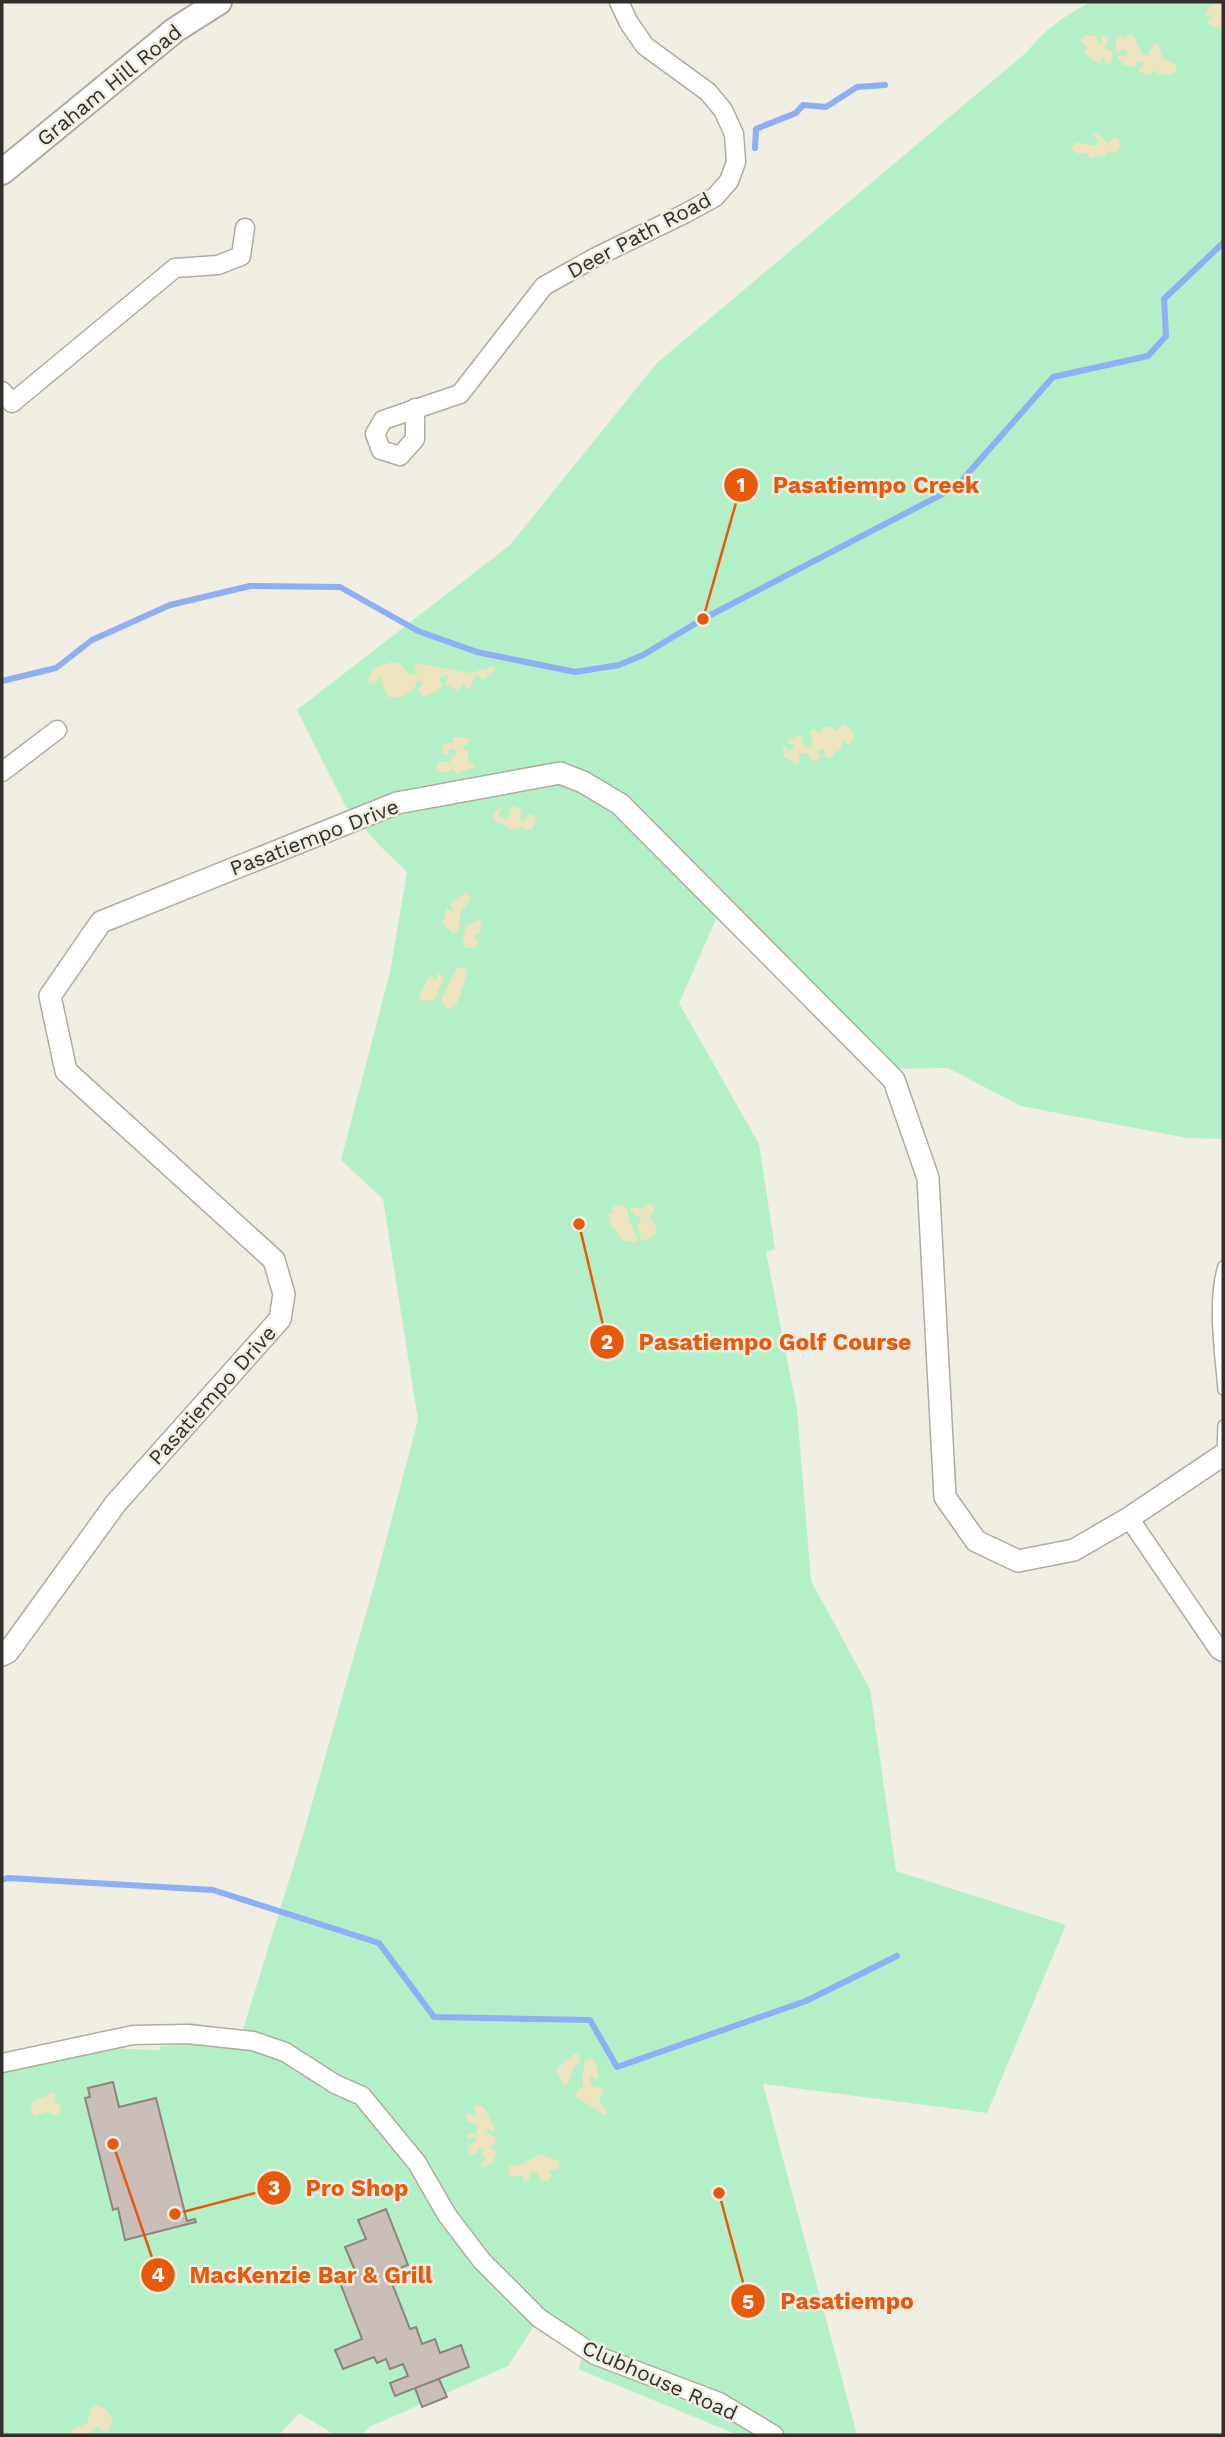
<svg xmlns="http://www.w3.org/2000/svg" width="1225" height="2437" font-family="'Work Sans',sans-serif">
	<rect width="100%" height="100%" fill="#f0ede2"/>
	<path fill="#b3f0c7" d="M1092 2H1223V1139L1187 1138 1021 1106 948 1068 874 1069 720 910 679 1003 759 1144 775 1249 766 1252 797 1410 811 1581 870 1689 896 1871 1066 1925 987 2113 763 2084 857 2435H738L578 2369 588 2344 539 2318 508 2366 369 2427 362 2435H335L299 2413 279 2435H2V2065L103 2048 160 2050V2046L188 2045 189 2022 242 2033 303 1835 375 1582 418 1420 383 1199 341 1160 390 972 407 872 378 844 346 807 297 710 510 545 657 363 1028 51C1042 32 1070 11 1092 2Z"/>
	<path fill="#ede3be" d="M1217 3 1223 6 1221 27H1213L1207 22 1212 18 1211 13 1208 17 1204 16 1210 6Z
		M1086 35 1096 36 1099 45 1102 42 1100 35 1109 37 1105 47 1106 50 1111 51 1113 57 1109 63H1105L1104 56 1099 64 1084 53 1088 48 1080 40Z
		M1127 35H1133L1143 55H1148L1154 44H1158L1163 59 1176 64V71L1171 75 1158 74 1156 70 1148 75 1138 71 1143 66V62H1135V67L1123 65 1117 56H1126L1128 53 1123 48 1118 53 1115 51 1117 37 1121 36 1125 40Z
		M1098 133 1108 144 1114 137 1119 140 1120 146 1116 153 1108 151 1104 157 1096 155 1092 159 1087 157 1089 153C1081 153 1076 156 1071 148L1076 142 1097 146V139L1092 134Z
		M392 662 399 663 410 675 418 673 414 665 420 664 470 673 491 667 494 666 495 670 483 680 478 675 474 676 471 688 467 689 464 684 458 691 445 684 448 677 447 674 444 677 439 676 442 686 435 692 423 696 418 690 423 684 420 680 416 682 415 688 401 697H388L382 684V676L378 677 376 683 370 684 368 680 373 668Z
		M843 725 850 728 854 737 851 743 848 744 845 740 842 742V750L836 751 830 759 826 757 823 748 817 751 821 756 816 761 810 760 809 755 803 753 799 754 800 763 797 765 783 756 785 752 782 746 784 745 788 750 794 749V745L788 743V740L799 735 803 737 802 742 807 748H811L813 740 810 736V732L813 729 821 733 822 727H830L836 731Z
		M453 737 469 738 468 744 462 747 464 750H468V759L475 767 456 774 453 768 446 773 435 770 439 762H450L451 758 457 754 455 749H450L448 755H444L442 751 444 744 453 742Z
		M515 806 521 810 520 821 526 820 528 814 535 816 536 820 532 829 527 830 521 827 510 830 504 824 494 821V813L499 808H503L498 814 504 820 508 819 511 807Z
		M467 892 470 899 460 914 459 930 453 933 442 924 447 908 452 912 453 909 450 905 451 902Z
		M479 920 482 922 480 933 475 934V938L478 940 476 948H465L463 938 466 925Z
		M457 967 464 968 467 970C465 981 461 992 457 1003L449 1009 442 1003V998Z
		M439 973 444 978 434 1000 421 1001 419 995 428 978 432 976 435 980 438 978 436 975Z
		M650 1203 655 1207 650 1218 656 1227V1233L646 1241 641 1239 637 1225 641 1221 640 1216H635L630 1209 633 1207 643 1209 645 1205Z
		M613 1205H622L627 1208 629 1221 638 1238 636 1243 621 1240 618 1232 610 1225 611 1221 608 1215 610 1213 615 1214 612 1210Z
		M574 2054H578L581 2062 574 2066 567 2085H563L556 2069Z
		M593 2059C597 2063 599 2076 597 2080L590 2076 591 2083 594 2087 600 2086 604 2090 599 2100 607 2112 606 2116 576 2097 577 2091 583 2087 582 2078 585 2060Z
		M51 2092 56 2094 54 2101 60 2105 61 2112 55 2115 47 2112 34 2116C26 2102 36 2099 47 2096Z
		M479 2105 485 2109 495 2130 494 2133 489 2129 485 2130 495 2138V2144L489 2146 496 2153 493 2162 485 2167 481 2166V2163L486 2161 485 2157 480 2156 484 2150 482 2148H479L476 2155 468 2154V2146L477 2141 474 2137 467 2139V2135L470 2133 476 2134 478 2128 475 2124 467 2122 466 2115 469 2113 474 2116 477 2114 474 2106Z
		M539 2154 560 2161 558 2170H549L548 2172 552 2175 548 2181H541L537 2173 530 2172 529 2180 524 2182 523 2175 516 2177 510 2175 508 2172 510 2166 520 2165Z
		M97 2405 107 2410 113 2421 108 2432 102 2431 98 2426 90 2432 89 2435H71L72 2430 87 2423 91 2408Z"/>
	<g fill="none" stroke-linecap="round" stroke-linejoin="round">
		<path stroke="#8caff5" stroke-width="6" d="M755 148 756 129 796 113 803 105 826 107 857 87 885 85
			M2 681 56 668 92 640 170 605 250 586 340 587 418 631 477 652 575 672 619 665 643 655 703 619 956 487 1053 377 1148 356 1166 336 1164 299 1223 243
			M2 1880 8 1878 213 1890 379 1943 434 2017 590 2020 617 2067 806 2001 897 1956"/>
	</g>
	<path fill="#c8bdb7" stroke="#8e837e" stroke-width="2" d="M113 2082 119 2107 156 2098 187 2221 195 2219 196 2222 125 2240 118 2208 113 2210 85 2098 90 2097 88 2088Z
		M386 2209 408 2265 388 2273 410 2329 416 2327 422 2344 435 2339 440 2353 461 2345 469 2367 395 2396 390 2383 408 2376 403 2364 390 2369 386 2359 377 2363 374 2357 343 2369 335 2350 362 2339 339 2280 356 2273 345 2247 366 2239 358 2220Z
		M439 2379 447 2397 422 2407 415 2388Z"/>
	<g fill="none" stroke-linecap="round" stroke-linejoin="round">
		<defs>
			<path id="service" d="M1223 1266C1212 1300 1220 1354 1223 1390
				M1222 1454 1223 1425"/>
			<path id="minor" d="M2 391 12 403 175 268 218 265 241 256 245 228
				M415 408V439L400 456 381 450 375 434 383 420 460 394 544 286 596 257 686 213 715 197 729 181 736 162 734 134 723 110 708 92 645 46 629 23 619 2
				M2 772 57 730
				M1129 1518 1219 1650 1223 1652
				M2 2063 133 2035 187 2034 253 2041 285 2052 335 2084 362 2096 417 2163 447 2215 482 2261 539 2318 595 2355 719 2402 774 2435"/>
			<path id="tertiary" d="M2 1655 8 1652 116 1503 280 1319 284 1294 274 1260 66 1071 50 996 101 922 397 803 560 773 583 782 620 804 894 1080 928 1178 945 1497 976 1541 1018 1561 1074 1550 1129 1518 1223 1455"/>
			<path id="secondary" d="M2 172 175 30 219 2"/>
		</defs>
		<use href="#service" stroke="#afaba1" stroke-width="12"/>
		<use href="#minor" stroke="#afaba1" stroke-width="21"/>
		<use href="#tertiary" stroke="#afaba1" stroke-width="24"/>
		<use href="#secondary" stroke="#afaba1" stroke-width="28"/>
		<use href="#service" stroke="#fff" stroke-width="9"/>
		<use href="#minor" stroke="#fff" stroke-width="18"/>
		<use href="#tertiary" stroke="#fff" stroke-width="21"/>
		<use href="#secondary" stroke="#fff" stroke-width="24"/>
	</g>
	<g text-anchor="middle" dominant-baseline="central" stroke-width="5" stroke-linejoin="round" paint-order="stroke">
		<g font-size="21" fill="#31302c" stroke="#f0ede2">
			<text transform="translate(109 85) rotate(-39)">Graham Hill Road</text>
			<text transform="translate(639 235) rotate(-28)">Deer Path Road</text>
			<text transform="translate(314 837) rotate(-21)">Pasatiempo Drive</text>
			<text transform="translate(212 1395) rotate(-48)">Pasatiempo Drive</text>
			<text transform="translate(660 2380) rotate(24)">Clubhouse Road</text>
		</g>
	</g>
	<path fill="none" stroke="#e8590c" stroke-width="2.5" d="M703 619L741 485M579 1224L607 1342M175 2214L274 2188M113 2144L158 2275M719 2193L748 2301"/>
	<g fill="#e8590c" stroke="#f0ede2" stroke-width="2.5">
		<circle cx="703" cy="619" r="7"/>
		<circle cx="579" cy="1224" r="7"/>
		<circle cx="175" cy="2214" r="7"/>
		<circle cx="113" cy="2144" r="7"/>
		<circle cx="719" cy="2193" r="7"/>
		<circle cx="741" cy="485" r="18"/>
		<circle cx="607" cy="1342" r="18"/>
		<circle cx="274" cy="2188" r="18"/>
		<circle cx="158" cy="2275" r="18"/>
		<circle cx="748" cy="2301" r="18"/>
	</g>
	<g font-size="21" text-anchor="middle" font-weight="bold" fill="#fff">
		<text x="741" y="492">1</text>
		<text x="607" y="1349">2</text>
		<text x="274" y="2195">3</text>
		<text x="158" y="2282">4</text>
		<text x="748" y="2309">5</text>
	</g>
	<g font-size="23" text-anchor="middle" font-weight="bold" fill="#e8590c" stroke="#f0ede2" stroke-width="5" stroke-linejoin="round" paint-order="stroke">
		<text x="876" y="493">Pasatiempo Creek</text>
		<text x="775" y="1350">Pasatiempo Golf Course</text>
		<text x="357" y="2196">Pro Shop</text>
		<text x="311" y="2283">MacKenzie Bar &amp; Grill</text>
		<text x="847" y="2309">Pasatiempo</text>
	</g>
	<rect width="1225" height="2437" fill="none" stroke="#31302c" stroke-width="7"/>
</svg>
